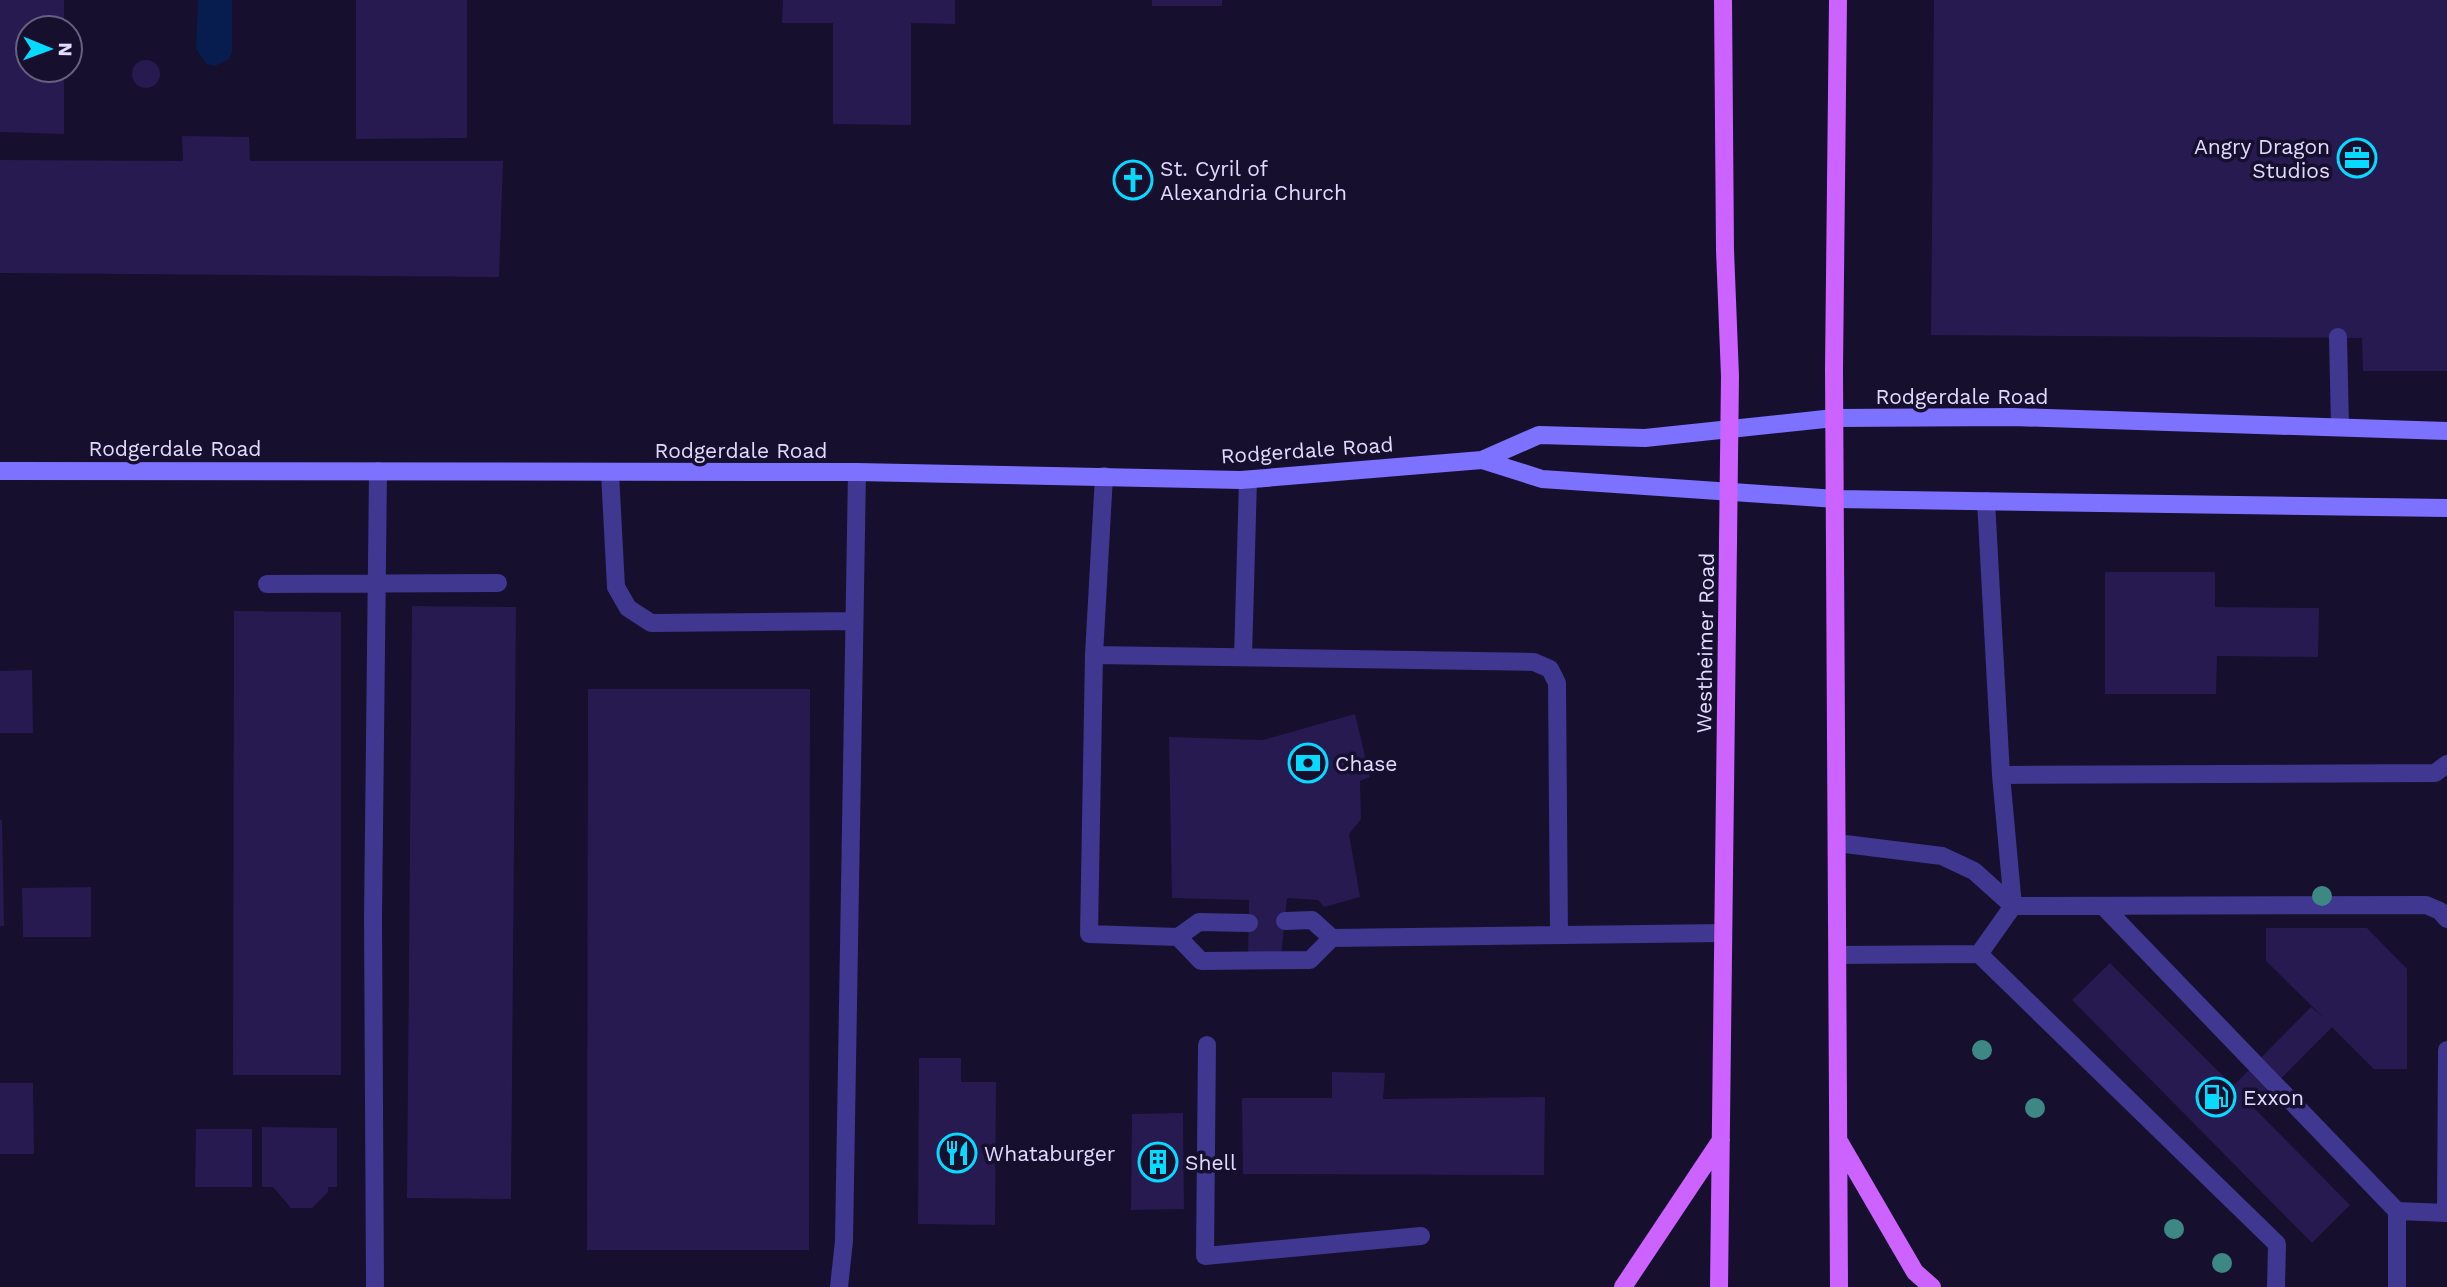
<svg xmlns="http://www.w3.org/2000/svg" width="2447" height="1287" font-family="'Work Sans',sans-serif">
	<rect width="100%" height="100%" fill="#160f2d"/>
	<path fill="#071d4f" d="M198 0H232V52L229 59 215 66 207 64 196 49Z"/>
	<path fill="#271a50" d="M0 0H64V28H28V70H64V134L0 132Z
		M356 0H467V138L356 139Z
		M783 0H955V24L911 23V125L833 124V23H782Z
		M1152 0H1222V6H1152Z
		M1934 0H2447V371H2363L2362 338 1931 335Z
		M132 74a14 14 0 1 1 28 0a14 14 0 1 1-28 0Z
		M182 136 249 137 250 161H503L499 277 0 273V160L183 161Z
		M2105 572H2215V607L2319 608 2318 657 2217 656 2216 694H2105Z
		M412 606 516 607 511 1199 407 1198Z
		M234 611 341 612V1075H233Z
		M32 670 33 733H0V671Z
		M588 689H810L809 1250H587Z
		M1355 714 1370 777 1360 781 1361 819 1349 834 1360 897 1324 907 1318 900 1287 898 1281 957 1248 959 1249 900 1172 898 1169 737 1263 740Z
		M0 820H2L4 926H0Z
		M91 887V937H23L22 888Z
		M2266 928H2367L2407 969V1069H2374L2332 1027 2253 1107 2350 1205 2312 1243 2072 1000 2110 963 2233 1086 2311 1007 2324 1018 2266 961Z
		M919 1058H961V1082H996L995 1225 918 1224Z
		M1332 1072 1385 1073 1383 1099 1545 1097 1544 1175 1243 1174 1242 1098H1332Z
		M0 1083H33L34 1154H0Z
		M1183 1113 1184 1209 1131 1210 1132 1114Z
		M262 1127 337 1128V1187H328V1192L312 1208H291L273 1187H262Z
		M196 1129H252V1187H195Z"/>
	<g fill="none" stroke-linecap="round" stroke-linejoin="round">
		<path stroke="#3f3790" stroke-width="18" d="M2338 337 2340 427
			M610 473 616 587 628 608 651 623 854 621
			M1104 476 1094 655 1089 934 1178 937 1199 922 1249 923
			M1986 501 2001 775 2435 773 2447 764
			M267 584 498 583
			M1094 655 1534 662 1550 669 1557 683 1559 935
			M1243 657 1248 480
			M1837 843 1942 856 1974 871 2013 906 2426 905 2440 911 2447 919
			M2104 907 2397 1211
			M1285 921 1312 920 1332 938 1723 933
			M1178 937 1201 961 1310 960 1332 938
			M1979 954 2277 1244 2276 1287
			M1838 955 1979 954 2013 906 2001 775
			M1207 1045 1205 1256 1421 1236
			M2446 1213 2447 1050
			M375 1287 373 918 378 471
			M839 1287 844 1241 857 472
			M2397 1287V1211L2447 1213"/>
		<path stroke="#7d72ff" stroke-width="18" d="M1482 460 1542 479 1836 499 2447 508
			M0 471 857 472 1241 480 1482 460 1539 435 1645 438 1834 418 2013 417 2447 431"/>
		<path stroke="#cc62ff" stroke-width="18" d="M1838 0 1834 369 1839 1287
			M1840 1143 1915 1272 1932 1287
			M1623 1287 1721 1140
			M1719 1287 1730 376 1725 250 1723 0"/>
	</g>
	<g fill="#3d8785">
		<circle cx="2322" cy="896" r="10"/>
		<circle cx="1982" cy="1050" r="10"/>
		<circle cx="2035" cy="1108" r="10"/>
		<circle cx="2174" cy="1229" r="10"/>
		<circle cx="2222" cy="1263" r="10"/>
	</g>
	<defs>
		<symbol id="office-ring" viewBox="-11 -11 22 22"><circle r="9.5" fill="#160f2d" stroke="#07daff" stroke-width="1.5"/><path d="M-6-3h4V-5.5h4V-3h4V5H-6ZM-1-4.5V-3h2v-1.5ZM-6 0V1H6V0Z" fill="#07daff"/></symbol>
		<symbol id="church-ring" viewBox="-11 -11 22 22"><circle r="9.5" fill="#160f2d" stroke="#07daff" stroke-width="1.5"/><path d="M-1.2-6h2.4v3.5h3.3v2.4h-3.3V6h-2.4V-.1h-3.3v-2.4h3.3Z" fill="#07daff"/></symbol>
		<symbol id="bank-ring" viewBox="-11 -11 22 22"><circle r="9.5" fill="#160f2d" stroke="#07daff" stroke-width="1.5"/><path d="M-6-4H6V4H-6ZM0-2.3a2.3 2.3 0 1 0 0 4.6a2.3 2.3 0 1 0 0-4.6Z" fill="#07daff"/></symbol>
		<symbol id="fuel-ring" viewBox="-11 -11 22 22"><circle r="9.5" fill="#160f2d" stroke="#07daff" stroke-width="1.5"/><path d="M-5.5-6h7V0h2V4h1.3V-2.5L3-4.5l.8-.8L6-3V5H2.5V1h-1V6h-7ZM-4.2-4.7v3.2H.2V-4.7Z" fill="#07daff"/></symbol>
		<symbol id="restaurant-ring" viewBox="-11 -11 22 22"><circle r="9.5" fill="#160f2d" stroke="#07daff" stroke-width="1.5"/><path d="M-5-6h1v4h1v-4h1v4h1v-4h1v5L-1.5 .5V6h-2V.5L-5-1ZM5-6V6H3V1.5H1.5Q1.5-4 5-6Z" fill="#07daff"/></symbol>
		<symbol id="building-ring" viewBox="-11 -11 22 22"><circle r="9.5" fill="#160f2d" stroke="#07daff" stroke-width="1.5"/><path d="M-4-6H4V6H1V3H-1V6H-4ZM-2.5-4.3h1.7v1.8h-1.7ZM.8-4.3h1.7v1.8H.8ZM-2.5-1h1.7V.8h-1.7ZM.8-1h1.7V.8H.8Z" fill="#07daff"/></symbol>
	</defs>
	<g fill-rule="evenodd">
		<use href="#office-ring" x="2335" y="136" width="44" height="44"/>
		<use href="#church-ring" x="1111" y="158" width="44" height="44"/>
		<use href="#bank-ring" x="1286" y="741" width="44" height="44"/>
		<use href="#fuel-ring" x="2194" y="1075" width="44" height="44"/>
		<use href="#restaurant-ring" x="935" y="1131" width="44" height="44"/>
		<use href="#building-ring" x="1136" y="1140" width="44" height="44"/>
	</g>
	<g text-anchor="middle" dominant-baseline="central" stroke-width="7" stroke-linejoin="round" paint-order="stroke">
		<g font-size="21" fill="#e1dbff" stroke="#160f2d" text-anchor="start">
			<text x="2330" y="146" text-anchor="end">Angry Dragon<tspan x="2330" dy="24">Studios</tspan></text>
			<text x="1160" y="168">St. Cyril of<tspan x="1160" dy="24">Alexandria Church</tspan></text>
			<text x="1335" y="763">Chase</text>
			<text x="2243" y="1097">Exxon</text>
			<text x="984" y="1153">Whataburger</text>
			<text x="1185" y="1162">Shell</text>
		</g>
		<g font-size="21" fill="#e1dbff" stroke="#160f2d">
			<text x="1962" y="396">Rodgerdale Road</text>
			<text x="175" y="448">Rodgerdale Road</text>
			<text x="741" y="450">Rodgerdale Road</text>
			<text transform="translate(1307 450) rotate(-4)">Rodgerdale Road</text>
			<text transform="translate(1705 643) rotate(-89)">Westheimer Road</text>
		</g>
	</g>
	<g transform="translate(49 49) rotate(91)"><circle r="33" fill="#160f2d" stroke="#676181" stroke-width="2"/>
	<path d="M0-5L12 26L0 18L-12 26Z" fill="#07daff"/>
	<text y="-10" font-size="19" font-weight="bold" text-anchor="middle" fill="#e1dbff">N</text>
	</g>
</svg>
